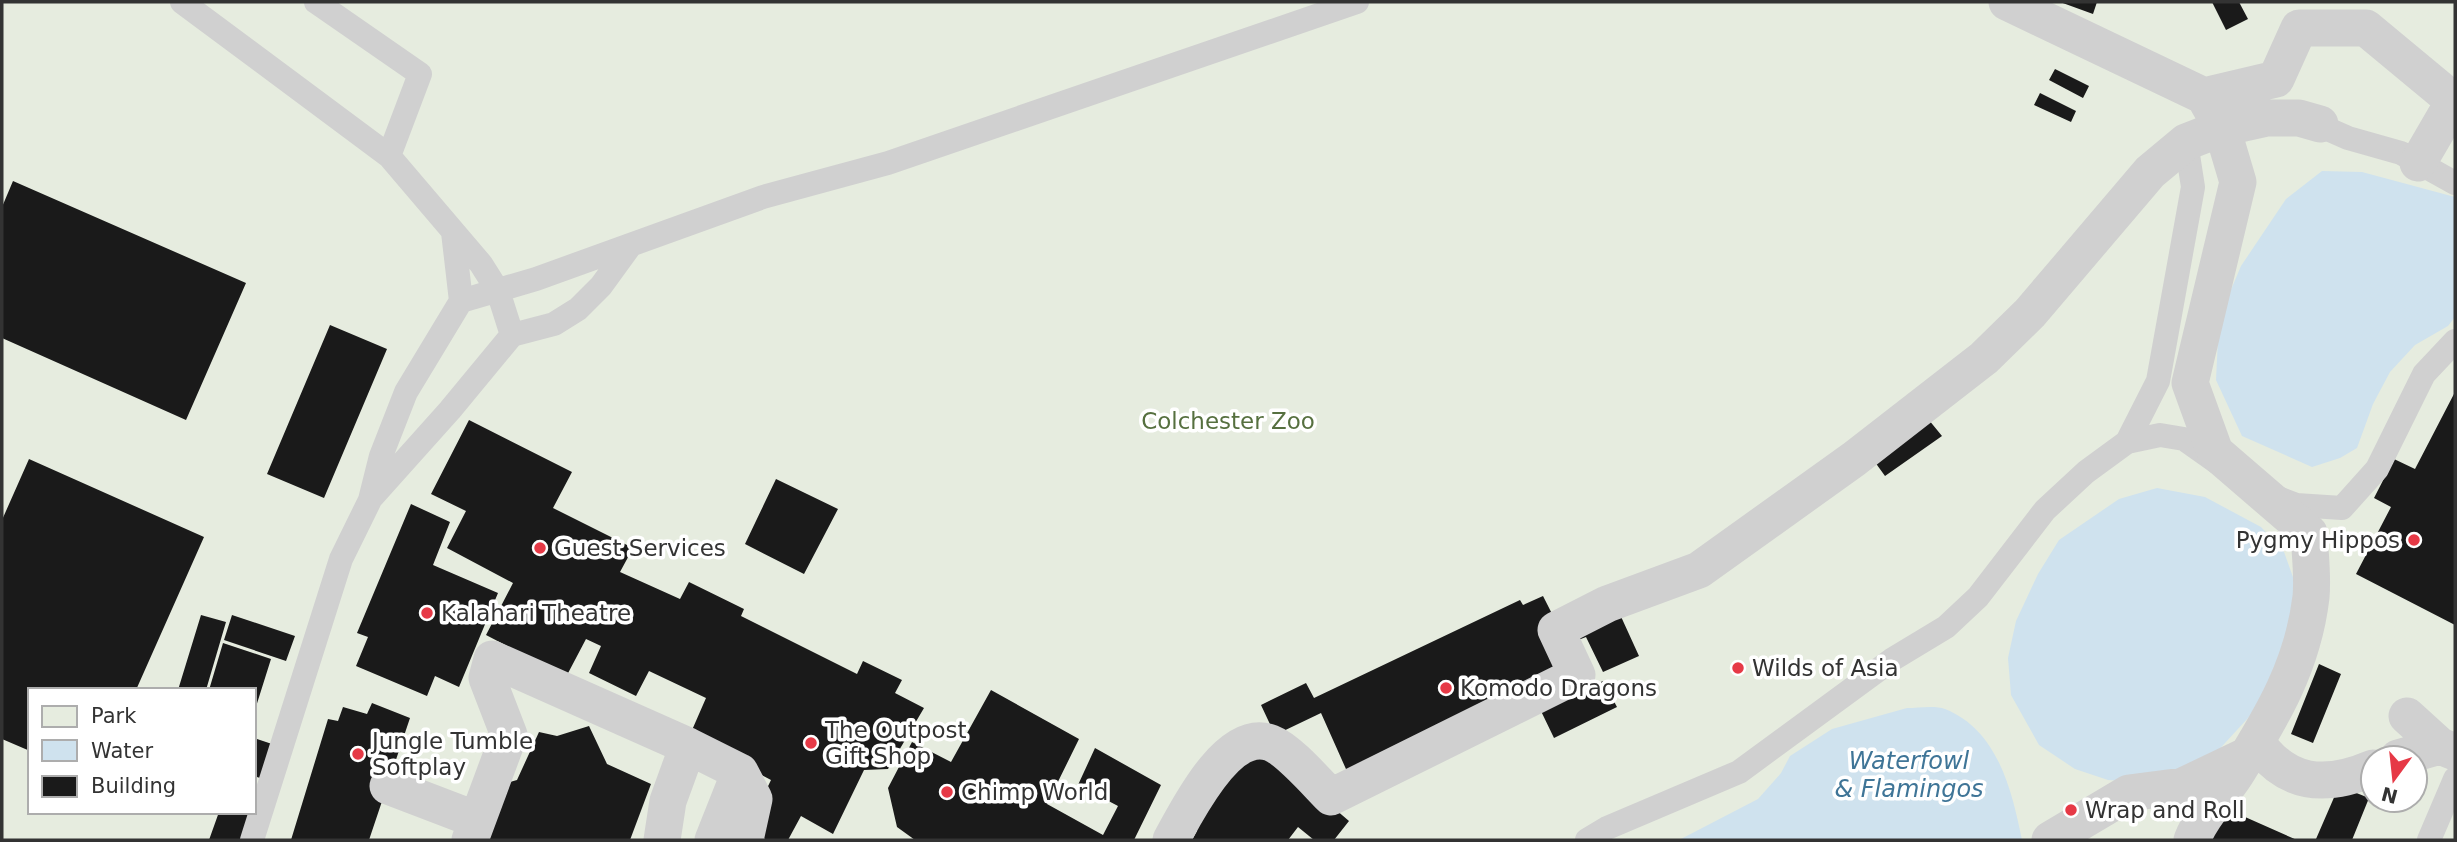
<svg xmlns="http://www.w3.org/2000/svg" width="2457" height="842" font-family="'DejaVu Sans',sans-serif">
	<rect width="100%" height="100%" fill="#fff"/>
	<path fill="#e6ecdf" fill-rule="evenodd" d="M2 2H2455V840H2ZM30 690H254V812H30ZM2373 758H2415V800H2373Z"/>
	<path fill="#cfe2ee" d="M2322 171 2362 172 2455 197V317L2448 326 2415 345 2390 372 2373 404 2357 448 2340 458 2312 467 2242 436 2216 380 2219 318 2241 266 2286 199Z
		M2157 488 2205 497 2261 527 2284 552 2294 580 2297 612 2260 705 2214 755 2158 784 2108 780 2075 769 2039 745 2011 695 2008 658 2016 621 2038 574 2059 540 2119 499Z
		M1907 708C1918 708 1935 705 1945 709 1998 730 2012 791 2022 840H1679L1758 799 1781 773 1790 756 1832 729Z"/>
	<path fill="#1a1a1a" d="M2060 2H2097L2093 14Z
		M2212 2H2239L2248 19 2226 30Z
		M2055 69 2089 86 2083 98 2049 80Z
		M2040 93 2076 111 2071 122 2034 105Z
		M13 181 246 283 186 420 2 338V207Z
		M330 325 387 349 324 498 267 474Z
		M2455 392V625L2356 574 2391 507 2374 498 2394 459 2415 469Z
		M1924 414 1942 436 1885 476 1872 458Z
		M469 420 572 472 553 508 633 548 620 572 680 599 689 582 744 609 741 616 857 674 863 661 902 680 895 693 924 708 888 769 864 770 833 834 801 816 788 840H767L754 833 758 807 771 780 689 737 706 698 649 671 636 696 589 673 601 646 586 639 566 677 486 635 513 583 447 548 466 511 431 494Z
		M29 459 204 537 136 690H30V751L2 739V520Z
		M776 479 838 509 804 574 745 544Z
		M411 504 450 522 433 565 498 593 459 687 435 676 427 696 356 666 368 637 357 633Z
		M1543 596 1579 667 1561 700 1603 681 1617 707 1554 738 1540 709 1358 796 1321 713 1275 735 1261 705 1306 683 1314 698 1520 600 1523 605Z
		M1618 610 1639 656 1603 672 1586 637 1573 642Z
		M201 615 226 622 206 690H178Z
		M232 615 295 636 286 661 224 640Z
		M223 643 271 659 254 713V690H209Z
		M2319 664 2341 674 2313 743 2291 734Z
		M991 690 1079 739 1047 804 1103 835 1118 806 1078 785 1095 748 1161 785 1134 840H915L897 827 888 788 912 742 951 762Z
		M372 703 410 718 369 840H291L328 719 338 721 343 707 367 714Z
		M589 726 607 764 651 784 630 840H489L510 782 517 780 539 732 557 736Z
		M254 738 275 745 263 779 254 776Z
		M1259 744 1349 821 1334 840H1314L1298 827 1288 840H1192L1197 831 1190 828Z
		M2339 786 2369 798 2352 840H2321L2316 839Z
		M2218 805 2297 840H2203Z
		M219 812H254L244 840H209Z"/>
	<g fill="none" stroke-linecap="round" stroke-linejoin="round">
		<path stroke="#d0d0d0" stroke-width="24" d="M182 2 389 156 481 264 498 291 512 335
			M316 2 420 74 389 156
			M2305 119 2348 138 2401 153 2455 183
			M461 301 536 279 763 197 888 163 1357 2
			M2127 442 2158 381 2193 187 2186 142 2195 139
			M373 496 450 410 512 335 554 324 578 309 601 286 630 246
			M2273 496 2296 505 2342 508 2377 469 2424 374 2455 341
			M252 840 341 559 370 500 381 456 406 392 461 301 453 232
			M1587 840 1607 828 1739 772 1893 659 1946 627 1978 597 2045 510 2086 472 2127 442 2160 435 2184 439 2218 463
			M2429 840 2455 779"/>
		<path stroke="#d0d0d0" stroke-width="37" d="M2007 2 2204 96 2222 128 2238 182 2190 383 2215 452 2309 533C2310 554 2313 576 2311 597 2303 665 2272 717 2236 774 2221 797 2202 815 2192 840
			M2204 96 2276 79 2299 28H2366L2454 101 2418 163
			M2407 716 2440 746 2455 752
			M2256 741C2286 786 2326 788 2373 768
			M2398 758 2440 746
			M740 772 754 799 745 840
			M388 786 477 820
			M470 840 509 735 487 678 492 659 688 746
			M662 840 668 801 688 746 740 772 713 840
			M1171 840C1188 809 1228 727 1271 743 1289 750 1317 783 1331 797L1577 675 1556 630 1607 604 1699 570 1854 459 1984 358 2030 313 2150 172 2186 142 2222 128 2267 118H2299L2320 124
			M2050 840 2129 793 2183 786 2248 755"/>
	</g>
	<g fill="#e63946" stroke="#fff" stroke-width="2.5">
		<circle cx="2414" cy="540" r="7"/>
		<circle cx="540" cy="548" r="7"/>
		<circle cx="427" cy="613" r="7"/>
		<circle cx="1738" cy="668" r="7"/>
		<circle cx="1446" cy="688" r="7"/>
		<circle cx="811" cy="743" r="7"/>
		<circle cx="358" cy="754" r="7"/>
		<circle cx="947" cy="792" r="7"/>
		<circle cx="2071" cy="810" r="7"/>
	</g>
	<g text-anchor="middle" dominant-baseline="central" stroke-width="7" stroke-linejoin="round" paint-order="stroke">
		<g font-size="23" fill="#56703f" stroke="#fff">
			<text x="1228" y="421">Colchester Zoo</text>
		</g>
		<g font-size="23" fill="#333" stroke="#fff" text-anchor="start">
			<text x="2400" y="540" text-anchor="end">Pygmy Hippos</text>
			<text x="554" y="548">Guest Services</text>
			<text x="441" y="613">Kalahari Theatre</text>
			<text x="1752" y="668">Wilds of Asia</text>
			<text x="1460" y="688">Komodo Dragons</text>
			<text x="825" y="730">The Outpost<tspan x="825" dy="26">Gift Shop</tspan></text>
			<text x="372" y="741">Jungle Tumble<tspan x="372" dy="26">Softplay</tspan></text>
			<text x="961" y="792">Chimp World</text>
			<text x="2085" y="810">Wrap and Roll</text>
		</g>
		<g font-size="24" font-style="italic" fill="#3f7597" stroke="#fff">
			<text x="1909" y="761">Waterfowl<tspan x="1909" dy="28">&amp; Flamingos</tspan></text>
		</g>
	</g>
	<rect width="2457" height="842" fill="none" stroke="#333333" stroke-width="7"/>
	<rect x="28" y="688" width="228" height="126" fill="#ffffff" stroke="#adadad" stroke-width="2"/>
	<rect x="42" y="706" width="35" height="21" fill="#e6ecdf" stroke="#adadad" stroke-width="2"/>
	<text x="91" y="723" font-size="21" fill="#333333">Park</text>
	<rect x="42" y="740" width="35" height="21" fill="#cfe2ee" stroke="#adadad" stroke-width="2"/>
	<text x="91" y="758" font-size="21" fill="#333333">Water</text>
	<rect x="42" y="776" width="35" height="21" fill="#1a1a1a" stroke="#adadad" stroke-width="2"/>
	<text x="91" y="793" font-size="21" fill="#333333">Building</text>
	<g transform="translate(2394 779) rotate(195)"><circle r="33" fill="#ffffff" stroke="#adadad" stroke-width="2"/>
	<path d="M0-5L12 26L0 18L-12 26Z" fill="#e63946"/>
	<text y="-10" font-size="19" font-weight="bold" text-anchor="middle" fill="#333333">N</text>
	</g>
</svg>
